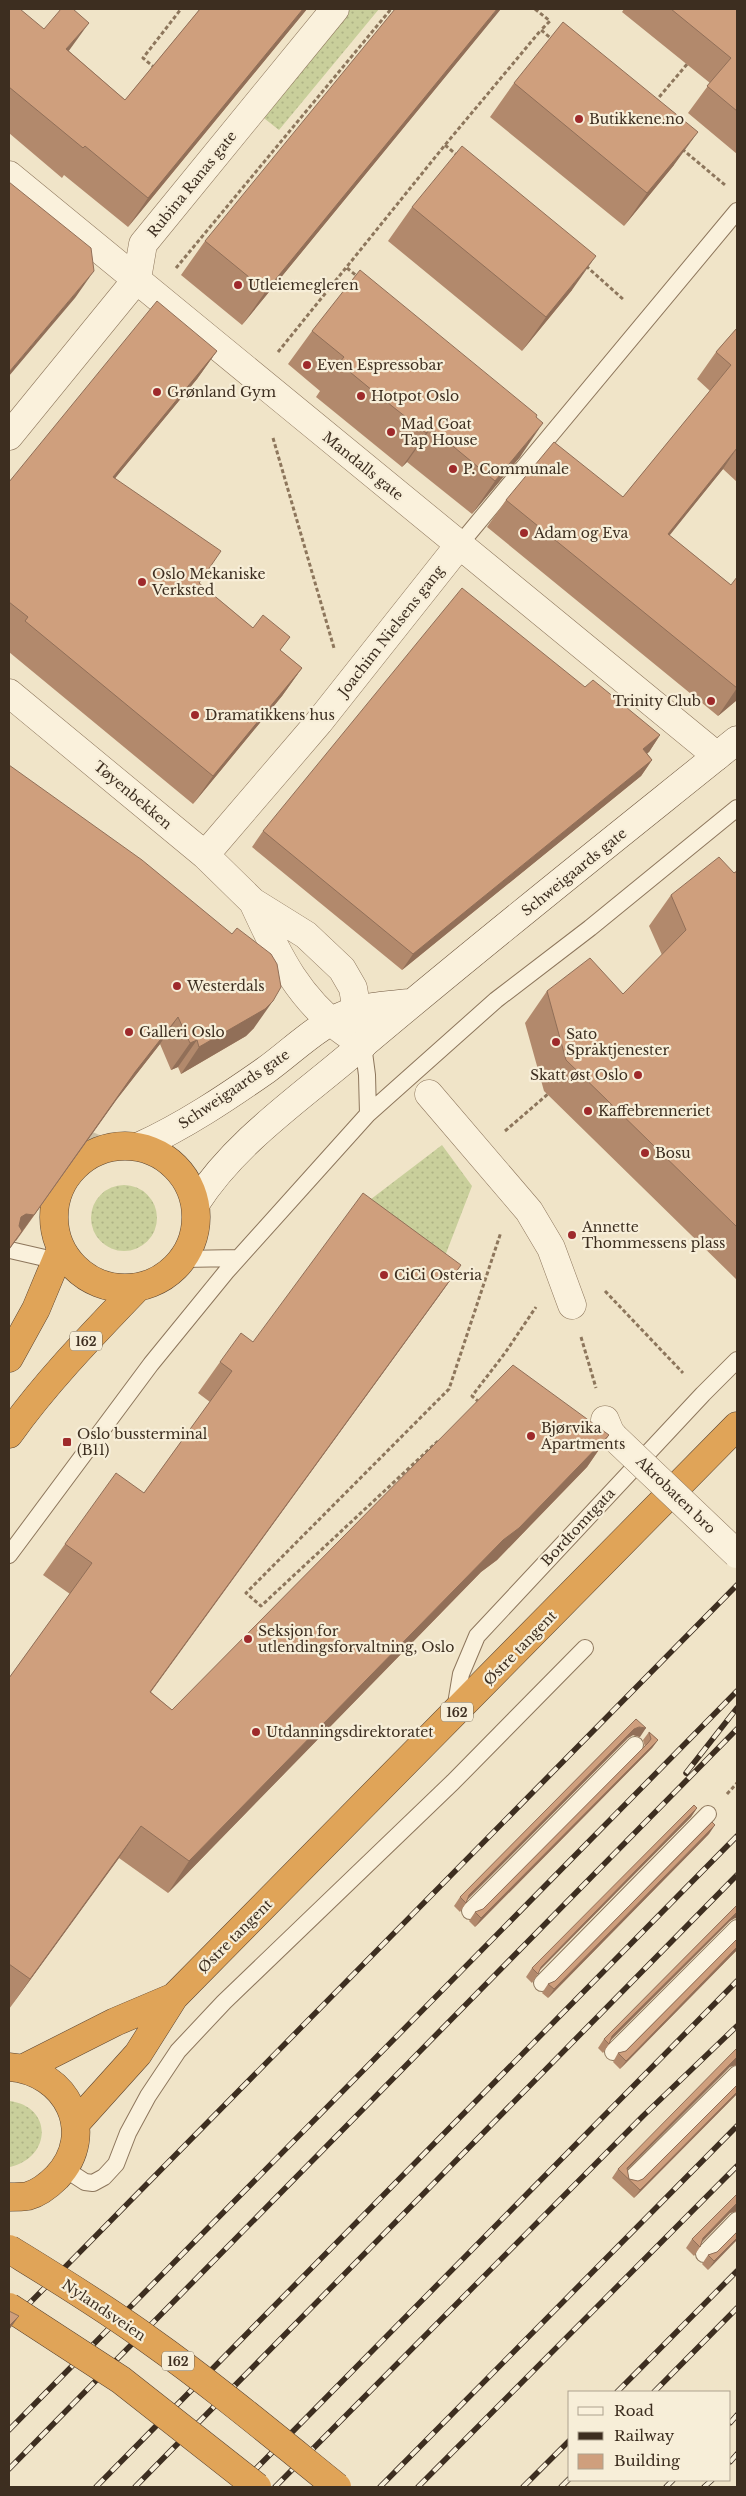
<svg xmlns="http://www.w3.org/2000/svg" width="746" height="2496" font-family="'Libre Baskerville',serif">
	<defs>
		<pattern id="grass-dots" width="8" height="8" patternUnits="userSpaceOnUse" patternTransform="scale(1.25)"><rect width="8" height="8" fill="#c9cf9b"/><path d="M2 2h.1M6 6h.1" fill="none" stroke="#aeb285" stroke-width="1.8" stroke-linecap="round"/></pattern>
	</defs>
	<rect width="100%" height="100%" fill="#f0e4c8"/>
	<path fill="url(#grass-dots)" d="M348 9H379L279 130 260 115Z
		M442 1145 472 1186 445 1256 358 1209Z
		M91 1218a33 33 0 1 1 66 0a33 33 0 1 1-66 0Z
		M9 2101C53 2106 52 2157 10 2167Z"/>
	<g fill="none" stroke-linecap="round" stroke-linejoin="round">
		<path stroke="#ccc0a6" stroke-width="28" stroke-dasharray="28 14" stroke-linecap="butt" d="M9 1101 58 1132 99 1150
			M9 1149 37 1171 56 1197"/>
		<defs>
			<path id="lane" d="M460 544 737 211
				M363 1045 367 1075 368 1114
				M10 1250 71 1264
				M183 1259 238 1258
				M9 1555 151 1364 226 1272 368 1114 496 1000 590 928 737 808
				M455 1710 461 1674 477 1636 703 1394 737 1360
				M470 1911 635 1745
				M542 1983 708 1814
				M613 2052 737 1928
				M65 2169 85 2182 93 2183 104 2177 116 2164 128 2133 148 2096 178 2051 224 2002 453 1782 585 1648
				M630 2180 737 2074
				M704 2254 737 2220"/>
			<path id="street" d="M9 175 717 756
				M9 436 137 279 143 244 335 9
				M9 693 205 855 253 902 306 935 342 969 353 988 363 1045
				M205 855 319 722 460 544
				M253 902C278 956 299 1001 350 1036
				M429 1094 529 1211 551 1248 572 1305
				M605 1420 610 1432 614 1437"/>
			<path id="secondary" d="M140 1146C184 1126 226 1098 266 1070 295 1049 322 1020 358 1010 374 1005 393 1005 410 1003
				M196 1203C235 1142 299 1099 354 1052 479 946 609 843 737 740"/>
			<path id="highway" d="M54 1217a71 71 0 1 1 142 0a71 71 0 1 1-142 0Z
				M9 1358 36 1309 61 1249
				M9 1434C47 1381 92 1335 138 1287
				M9 2067C67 2071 98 2133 57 2177 49 2185 39 2193 28 2196 22 2197 15 2197 9 2197
				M24 2068 115 2022 174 1997
				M75 2124 138 2054 174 1997 737 1426"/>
		</defs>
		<use href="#lane" stroke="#8d765c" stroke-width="18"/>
		<use href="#street" stroke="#8d765c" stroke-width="29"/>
		<use href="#secondary" stroke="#6f573f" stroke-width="29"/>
		<use href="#highway" stroke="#5b4430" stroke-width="29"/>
		<path stroke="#8d765c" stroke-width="3" stroke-dasharray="4 2.5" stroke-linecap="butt" d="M535 9 550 21 541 30
			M155 68 143 58 181 9
			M655 102 688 63
			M445 145 458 156
			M682 149 725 185
			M586 266 624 300
			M176 268 391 9
			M347 268 358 277
			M278 352 445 145 541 30 553 40
			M273 438 334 648
			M505 1131 548 1094
			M605 1291 683 1373
			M581 1337 596 1388
			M479 1402 472 1396 505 1353 536 1307
			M438 1441 261 1606 246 1593 449 1389 501 1232
			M727 1794 737 1783"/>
		<use href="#lane" stroke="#faf1dc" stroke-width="16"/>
		<use href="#street" stroke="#faf1dc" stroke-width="28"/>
		<use href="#secondary" stroke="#faf1dc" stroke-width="28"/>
		<use href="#highway" stroke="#e0a458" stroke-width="28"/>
		<defs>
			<path id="rail" d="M686 1773 737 1708
				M9 2324 737 1585
				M617 2392 737 2271
				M654 2392 737 2308
				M730 2423 737 2415
				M9 2430 737 1691
				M730 2462 737 2454
				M9 2469 737 1729
				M96 2487 737 1836
				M135 2487 737 1875
				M238 2487 737 1981
				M275 2487 643 2116 737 2026
				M380 2487 737 2126
				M418 2487 737 2166
				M523 2487 570 2440
				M561 2487 570 2478
				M666 2487 673 2480
				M704 2487 712 2480"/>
		</defs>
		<use href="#rail" stroke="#3d2e20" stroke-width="5.5"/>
		<use href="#rail" stroke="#f7eed8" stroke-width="4" stroke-dasharray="11" stroke-linecap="butt"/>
		<defs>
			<path id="street-bridge" d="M614 1437 737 1554"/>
			<path id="highway-bridge" d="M9 2249C56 2278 104 2307 149 2340 214 2386 275 2437 337 2487
				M9 2307 121 2380 257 2487"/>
		</defs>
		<use href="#street-bridge" stroke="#8d765c" stroke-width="29" stroke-linecap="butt"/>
		<use href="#highway-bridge" stroke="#5b4430" stroke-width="29" stroke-linecap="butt"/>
		<use href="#street-bridge" stroke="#faf1dc" stroke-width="28"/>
		<use href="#highway-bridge" stroke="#e0a458" stroke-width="28"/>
	</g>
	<path fill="#b2896c" d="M9 9 69 51 125 100 200 9H307L128 227 64 175 62 178 9 133Z
		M624 9H737V154L688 113 710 83 622 12Z
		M498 12 242 325 181 275 205 241Z
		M514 83 674 165 624 226 490 117Z
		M412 207 572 290 522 351 388 241Z
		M737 328V482L723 469 669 535 731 585 737 700 718 716 487 527 506 500 623 497 710 391 697 379 716 352Z
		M312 331 536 417 520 457 472 514 407 462 402 467 316 397 320 391 288 364Z
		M217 351 197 379 115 478 199 583 253 628 290 637 280 650 302 668 282 696 193 804 9 652V482Z
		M585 687 660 735 649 752 647 753 652 760 641 776 402 970 252 847 263 831Z
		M9 765 254 1028 246 1036 181 1074 178 1067 171 1070 160 1044 117 1099 16 1241Z
		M737 871V1280L544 1091 525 1023 547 991 623 994 662 955 649 926 671 895 734 873Z
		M461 1265 439 1296 151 1692 172 1710 609 1435 587 1467 497 1560 481 1572 168 1893 119 1858 9 2009V1678L70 1594 43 1575 65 1544 144 1493 210 1402 198 1393 220 1362 253 1342Z
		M636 1719 640 1737 633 1735 628 1738 468 1899 466 1903 460 1912 454 1906 460 1897Z
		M649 1732 658 1740 652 1748 475 1927 469 1921 475 1912 483 1909 645 1747 643 1740Z
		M697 1808 691 1817 539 1971 538 1974 532 1983 526 1977 532 1968Z
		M709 1834 548 1998 542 1993 548 1984 555 1981Z
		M737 1905 735 1918 730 1921 611 2040 609 2044 603 2053 598 2048 604 2039Z
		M737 1939V1950L620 2069 613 2062 618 2053 626 2051Z
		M730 2067 627 2170 629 2179 638 2181 643 2179 737 2085V2094L634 2198 612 2178 618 2169Z
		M737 2194V2211L730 2213 702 2242 700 2247 694 2256 686 2248 692 2239Z
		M737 2232 708 2270 702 2264 708 2255 717 2252Z"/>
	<path fill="#916f58" d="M303 9H307L128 227 148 198Z
		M497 9H501L242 325 266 291Z
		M89 23 68 52 66 49Z
		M698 132 674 165 624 226 647 193Z
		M596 256 572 290 522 351 546 317Z
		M94 271 75 298 9 376V372Z
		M217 351 197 379 93 505 113 477Z
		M543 423 520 457 472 514 495 481Z
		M431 428 407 462 402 467 426 433Z
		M737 448 723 469 649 561 668 534Z
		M302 668 282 696 193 804 213 776Z
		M737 688V700L718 716Z
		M660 735 649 752 632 765 643 749Z
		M652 760 641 776 402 970 413 954Z
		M273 1001 254 1028 246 1036 181 1074 199 1047Z
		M178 1017 160 1044 117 1099 9 1250 21 1217Z
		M197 1040 178 1067 171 1070 190 1043Z
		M461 1265 439 1296 128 1723 150 1692Z
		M609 1435 587 1467 497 1560 481 1572 168 1893 189 1861 503 1540Z
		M639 1727 646 1728 640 1737 633 1735 628 1738 465 1902 469 1895 634 1729Z
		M658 1740 652 1748 475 1927 481 1918Z
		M697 1808 691 1817 537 1973 541 1967Z
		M715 1825 709 1834 548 1998 554 1989Z
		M141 1826 119 1858 9 2009 30 1979Z
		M736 1912H737V1919L735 1918 730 1921 608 2043 612 2036Z
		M737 1947V1950L620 2069 626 2061Z
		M736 2058H737V2065L730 2067 623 2174 627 2168Z
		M737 2092V2094L634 2198 640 2190Z
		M736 2204H737V2211L730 2213 697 2247 703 2238Z
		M737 2238V2240L708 2270 714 2261Z
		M19 2316 9 2330V2326Z"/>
	<path fill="#cf9f7d" stroke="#916f58" d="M9 9H20L44 29 61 9H73L89 23 66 49 125 100 200 9H303L148 198 85 146 83 148 9 87Z
		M395 9H497L266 291 205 241Z
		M671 9H737V111L707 86 731 58Z
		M563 22 698 132 647 193 514 83Z
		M462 146 596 256 546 317 412 207Z
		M9 182 91 248 94 271 9 372Z
		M360 270 537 415 536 417 543 423 495 481 431 428 426 433 373 391 339 363 344 357 312 331Z
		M157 301 217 351 113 477 221 551 199 583 253 628 263 615 290 637 280 650 302 668 213 776 25 621 28 617 9 602V482Z
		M737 328V448L668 534 731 585 737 577V688L506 500 554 442 623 497 731 365 716 352Z
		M462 588 585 687 593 680 660 735 643 749 652 760 413 954 263 831Z
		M9 765 142 860 232 934 237 928 271 954 277 964 281 987 273 1001 265 1009 199 1047 197 1040 190 1043 178 1017 135 1072 34 1215 26 1214 21 1217 19 1226 22 1231 9 1249Z
		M719 857 734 873 737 871V1227L566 1060 547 991 590 958 623 994 686 930 671 895Z
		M363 1193 461 1265 150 1692 172 1710 513 1365 609 1435 519 1528 503 1540 189 1861 141 1826 30 1979 9 1964V1678L92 1563 65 1544 116 1473 144 1493 232 1371 220 1362 241 1333 253 1342Z
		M636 1719 646 1728 639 1727 634 1729 469 1895 466 1903 460 1897Z
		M649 1732 658 1740 481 1918 475 1912 483 1909 648 1743 651 1739Z
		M694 1805 697 1808 541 1967 538 1974 532 1968Z
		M712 1822 715 1825 554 1989 548 1984 555 1981Z
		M737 1905V1912L612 2036 609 2044 604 2039Z
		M737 1939V1947L626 2061 618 2053 626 2051Z
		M737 2048V2058H736L627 2168 629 2179 638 2181 643 2179 737 2085V2092L640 2190 618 2169Z
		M737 2194V2204H736L703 2238 700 2247 692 2239Z
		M737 2232V2238L714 2261 708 2255 717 2252Z
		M9 2311 19 2316 9 2326Z"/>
	<g fill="#9e2a2b" stroke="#f7eed8" stroke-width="2">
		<circle cx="579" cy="119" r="5"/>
		<circle cx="238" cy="285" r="5"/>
		<circle cx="307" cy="365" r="5"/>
		<circle cx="157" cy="392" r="5"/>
		<circle cx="361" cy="396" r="5"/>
		<circle cx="391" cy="432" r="5"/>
		<circle cx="453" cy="469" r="5"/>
		<circle cx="524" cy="533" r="5"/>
		<circle cx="142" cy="582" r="5"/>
		<circle cx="711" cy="701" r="5"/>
		<circle cx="195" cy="715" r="5"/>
		<circle cx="177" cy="986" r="5"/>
		<circle cx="129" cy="1032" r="5"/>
		<circle cx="556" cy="1042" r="5"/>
		<circle cx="638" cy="1075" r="5"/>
		<circle cx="588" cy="1111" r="5"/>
		<circle cx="645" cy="1153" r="5"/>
		<circle cx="572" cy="1235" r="5"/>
		<circle cx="384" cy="1275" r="5"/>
		<circle cx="531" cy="1436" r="5"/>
		<rect x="62" y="1437" width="10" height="10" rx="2.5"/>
		<circle cx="248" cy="1639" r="5"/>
		<circle cx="256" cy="1732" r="5"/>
	</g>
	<g text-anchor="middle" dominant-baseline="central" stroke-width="4.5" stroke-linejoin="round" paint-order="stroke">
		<g fill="#f7eed8" stroke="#756857" stroke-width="1">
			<rect x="70" y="1331.5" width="32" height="19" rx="4"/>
			<rect x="441" y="1702.5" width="32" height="19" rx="4"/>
			<rect x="162" y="2351.5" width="32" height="19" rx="4"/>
		</g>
		<g font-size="12" font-weight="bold" fill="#3d2e20">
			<text x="86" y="1341">162</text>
			<text x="457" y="1712">162</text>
			<text x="178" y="2361">162</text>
		</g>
		<g font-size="14" fill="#3d2e20" stroke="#f7eed8" text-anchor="start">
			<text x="589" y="119">Butikkene.no</text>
			<text x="248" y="285">Utleiemegleren</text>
			<text x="317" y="365">Even Espressobar</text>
			<text x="167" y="392">Grønland Gym</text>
			<text x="371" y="396">Hotpot Oslo</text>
			<text x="401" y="424">Mad Goat<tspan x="401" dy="16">Tap House</tspan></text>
			<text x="463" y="469">P. Communale</text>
			<text x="534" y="533">Adam og Eva</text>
			<text x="152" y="574">Oslo Mekaniske<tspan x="152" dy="16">Verksted</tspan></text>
			<text x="701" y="701" text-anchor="end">Trinity Club</text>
			<text x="205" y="715">Dramatikkens hus</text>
			<text x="187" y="986">Westerdals</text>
			<text x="139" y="1032">Galleri Oslo</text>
			<text x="566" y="1034">Sato<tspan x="566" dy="16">Språktjenester</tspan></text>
			<text x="628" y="1075" text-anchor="end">Skatt øst Oslo</text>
			<text x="598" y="1111">Kaffebrenneriet</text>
			<text x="655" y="1153">Bosu</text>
			<text x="582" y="1227">Annette<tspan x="582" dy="16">Thommessens plass</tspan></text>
			<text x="394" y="1275">CiCi Osteria</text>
			<text x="541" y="1428">Bjørvika<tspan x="541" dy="16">Apartments</tspan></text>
			<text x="77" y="1434">Oslo bussterminal<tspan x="77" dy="16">(B11)</tspan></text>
			<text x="258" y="1631">Seksjon for<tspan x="258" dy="16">utlendingsforvaltning, Oslo</tspan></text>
			<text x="266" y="1732">Utdanningsdirektoratet</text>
		</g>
		<g font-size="14" fill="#3d2e20" stroke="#f7eed8">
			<text transform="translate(192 184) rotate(-51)">Rubina Ranas gate</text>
			<text transform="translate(363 466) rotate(39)">Mandalls gate</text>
			<text transform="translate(391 631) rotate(-52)">Joachim Nielsens gang</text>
			<text transform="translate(133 795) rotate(40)">Tøyenbekken</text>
			<text transform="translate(574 872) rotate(-39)">Schweigaards gate</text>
			<text transform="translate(234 1089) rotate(-34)">Schweigaards gate</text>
			<text transform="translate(676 1495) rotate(44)">Akrobaten bro</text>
			<text transform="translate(578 1527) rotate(-47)">Bordtomtgata</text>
			<text transform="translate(520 1648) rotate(-46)">Østre tangent</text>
			<text transform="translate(235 1936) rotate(-45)">Østre tangent</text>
			<text transform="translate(104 2310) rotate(34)">Nylandsveien</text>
		</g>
	</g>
	<rect width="746" height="2496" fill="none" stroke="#3d2e20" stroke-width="20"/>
	<rect x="568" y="2391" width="162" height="90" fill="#f7eed8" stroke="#ada18e"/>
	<rect x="578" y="2407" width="25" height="8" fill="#faf1dc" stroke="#ada18e"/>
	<text x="614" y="2416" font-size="15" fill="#3d2e20">Road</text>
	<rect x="578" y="2432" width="25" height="8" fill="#3d2e20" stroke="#ada18e"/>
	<text x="614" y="2441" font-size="15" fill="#3d2e20">Railway</text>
	<rect x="578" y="2454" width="25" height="15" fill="#cf9f7d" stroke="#ada18e"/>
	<text x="614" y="2466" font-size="15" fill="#3d2e20">Building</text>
</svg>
